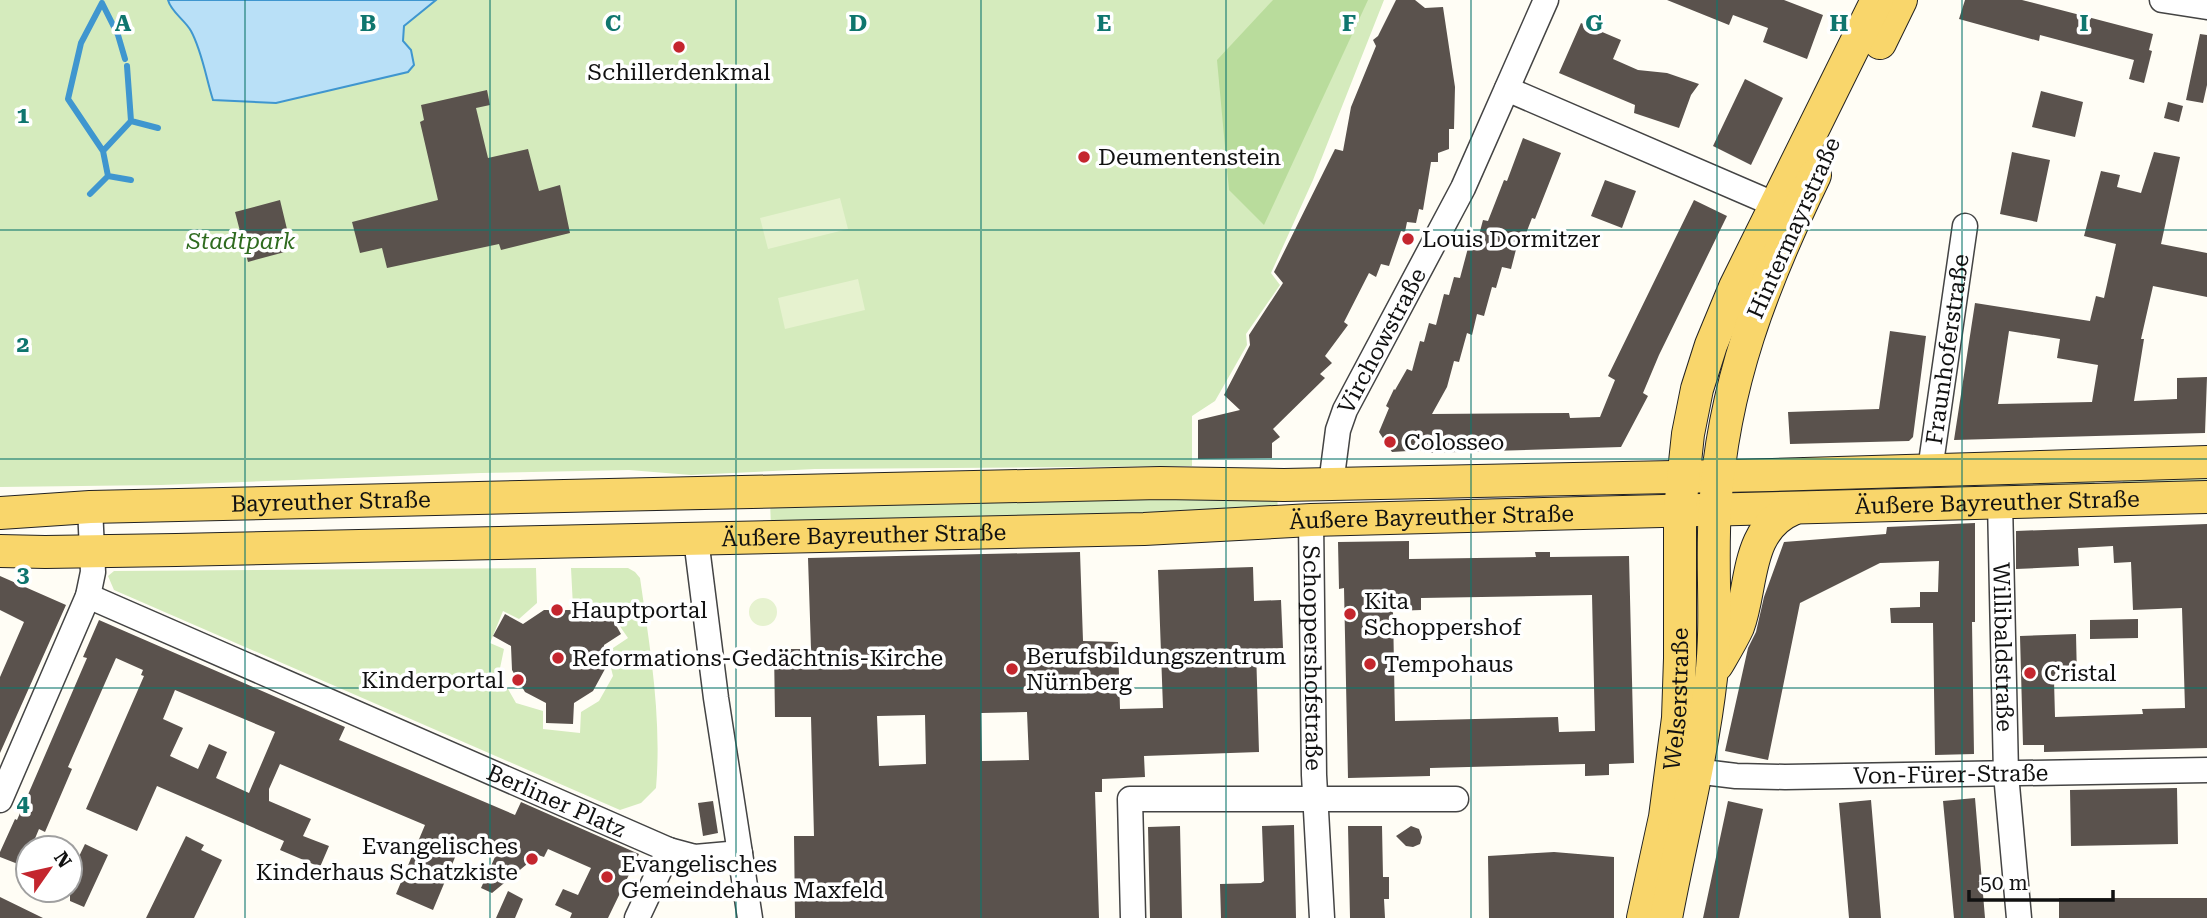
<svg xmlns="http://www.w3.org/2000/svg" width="2207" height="918" font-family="'Roboto Serif',serif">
	<rect width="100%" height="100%" fill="#fffdf5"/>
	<path fill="#d5ebbd" d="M0 0H1384L1313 180 1271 273 1280 285 1246 334 1247 345 1215 401 1192 416V466L815 469 691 475 629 470 481 473 161 485 0 487Z
		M2207 470V487L2120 485 2124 480Z
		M2094 482 2098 486 1757 499 1759 491Z
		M1277 494 1278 511 771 528 770 501Z
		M536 568 537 603 519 619 503 611 490 643 504 649 499 673 516 703 543 711V729L580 733 581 712 599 701 613 676 607 652 628 638 608 609 592 618 573 607 571 568H628L635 572 640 578C650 648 662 717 656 788L641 803 620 810 114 590 108 576 114 571Z"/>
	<path fill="#b9dc9c" d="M1273 0H1368L1264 225 1229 190 1217 60Z"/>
	<path fill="#e6f2cf" d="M840 198 848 229 768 249 760 218Z
		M858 279 865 310 785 329 778 298Z
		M749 612a14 14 0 1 1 28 0a14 14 0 1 1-28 0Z"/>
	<path fill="#b9e0f7" stroke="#3f96cf" stroke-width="2" d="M168 0H436L404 26 403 41 411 50 414 65 408 72 276 103 213 100C206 78 202 51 191 31 185 20 171 12 168 0Z"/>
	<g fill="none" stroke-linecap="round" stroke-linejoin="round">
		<path stroke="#3f96cf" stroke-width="6" d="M131 121 158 128
			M103 151 131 121 127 66
			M108 176 103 151 68 99 81 43 102 3 118 35 125 59
			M108 176 131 180
			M90 194 108 176"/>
	</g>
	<path fill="#5a524d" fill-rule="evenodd" d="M1396 0H1415L1425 8 1443 7 1455 87 1454 129H1449V149L1438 153V162H1431L1423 210 1419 209 1416 223 1407 222 1405 232 1401 231 1389 266 1381 264 1376 277 1369 273 1344 322 1348 325 1325 356 1332 363 1320 374 1325 378 1273 429 1280 437 1272 443V458L1198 459V420L1240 410 1224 395 1250 345 1249 335 1283 283 1274 272 1335 149 1343 151 1351 107 1376 46 1373 40 1378 36Z
		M1667 0H1784L1823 15 1807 59 1763 42 1768 28 1733 15 1729 25Z
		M1965 0H2022L2153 34 2149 50 2152 51 2144 83 2129 79 2134 60 2040 35 2039 41 1959 19Z
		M1581 23 1621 40 1613 59 1638 70 1667 73 1699 84 1691 95 1679 128 1634 113 1635 105 1559 73Z
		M2200 34 2207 35V85L2203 103 2186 100Z
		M1745 79 1783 98 1751 165 1713 146Z
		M487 90 490 105 476 108 488 158 528 149 539 191 560 185 570 233 501 250 499 244 387 268 382 248 360 253 352 222 438 200 420 122 424 120 421 105Z
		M2041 91 2083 102 2075 137 2032 127Z
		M2168 102 2183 106 2179 122 2164 118Z
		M1523 138 1561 153 1535 219 1532 218 1525 236 1520 234 1511 269 1502 267 1496 288 1492 287 1484 316 1477 314 1472 335 1467 333 1459 362 1454 361 1447 387 1432 414 1569 413 1570 418 1600 417 1615 380 1608 376 1694 200 1727 216 1659 355 1643 393 1648 396 1621 447 1424 453V450L1392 452 1379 432 1389 408 1386 406 1394 389 1395 390 1407 369 1412 371 1420 341 1424 342 1429 323 1436 325 1444 294 1449 295 1454 277 1460 278 1468 248 1475 250 1483 220 1488 221 1504 180 1507 181Z
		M2012 152 2050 160 2037 222 2000 214Z
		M2154 152 2180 157 2161 244 2207 253V297L2153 286 2141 339H2144L2134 401 2177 399V378L2207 377 2205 433 1954 440 1975 303 2090 321 2096 296 2104 298 2116 244 2084 236 2101 171 2120 175 2117 187 2141 193ZM2009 331 2060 339 2057 358 2098 365 2092 402 1998 404Z
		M1605 180 1636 191 1622 228 1591 216Z
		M280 200 292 250 248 262 235 212Z
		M1890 331 1926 336 1913 437 1909 441 1790 444 1788 412 1879 409Z
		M1975 523V622H1972L1974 754 1935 755 1933 623H1891L1890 608 1920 607V592H1938L1939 561 1880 563 1800 603 1768 760 1725 751 1748 648 1756 632 1764 597 1784 542 1886 534 1887 527Z
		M2207 524V748L2044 752V745H2023L2020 636 2076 634 2077 679 2054 680 2055 717 2143 714 2142 709 2185 708 2182 608 2133 610 2131 562 2114 563 2113 546 2078 548 2079 566 2016 569V531Z
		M1409 541V559L1536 557 1535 552H1550V557L1629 556 1634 763 1609 764V775L1585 776V764L1430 768V776L1348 778 1344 588 1339 589 1338 542ZM1592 595 1595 731 1559 732 1558 717 1395 721 1393 611 1421 610V598Z
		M1080 552 1083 641 1118 642 1120 709 1163 708 1158 570 1253 567 1254 601 1281 600 1283 648 1256 649 1259 752 1144 756 1145 777 1102 779V792H1095L1099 918H795L794 836H814L811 717H775L774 649H811L808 558ZM1027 712 1029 760 982 761 981 713ZM925 715 926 764 879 766 877 716Z
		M0 576 66 605 0 753V677L24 622 0 610Z
		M544 610H570L590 622 608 611 621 634 604 645 605 669 593 691 574 703 573 724 546 723V703L525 692 512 670 511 646 493 636 505 614 523 624Z
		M2138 619V638L2090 639V620Z
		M99 620 345 727 339 740 515 815 521 802 639 854 608 918H570L572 913 555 905 563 889 578 895 591 868 548 849 544 857 538 855 492 893 481 888 495 857 461 843 433 910 396 894 425 825 280 764 269 789V801L311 819 303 836 329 846 320 867 280 850 284 841 157 786 137 831 86 809 144 676 141 675 143 670 116 658 68 767 72 769 45 832 39 829 31 848H28L23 866 0 857V852L15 819 17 820 87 658 83 657ZM175 690 275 732 249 793 216 778 227 752 209 744 198 769 170 756 183 728 163 719Z
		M2177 788 2178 844 2071 846 2070 790Z
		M1975 798 1985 918H1954L1943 801Z
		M1871 800 1881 918H1849L1839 803Z
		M713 801 718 833 703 836 698 803Z
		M1728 801 1763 809 1739 918H1703Z
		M1294 825 1296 918H1221L1220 884 1261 883 1264 881 1262 826Z
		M1180 826 1182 918H1150L1148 827Z
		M1348 826H1382L1383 877H1389V899H1384L1385 918H1350Z
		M1411 826 1419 829 1422 837 1420 844 1413 847 1406 846 1396 836Z
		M186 836 204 845 201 850 222 860 194 918H146Z
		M85 844 108 855 84 907 70 901V875Z
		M1554 852 1614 857V918H1489L1488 856Z
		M508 891 523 899 515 918H496Z
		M0 897 43 918H0Z
		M2059 898H2207V918H2059Z"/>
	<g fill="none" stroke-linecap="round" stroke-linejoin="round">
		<defs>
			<g id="minor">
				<path d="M2162 0 2207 7"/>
				<path d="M1507 89 1776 205"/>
				<path id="s1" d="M1930 470 1965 226"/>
				<path id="s2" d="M1331 484 1338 430 1345 410 1463 188 1546 0"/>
				<path id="s3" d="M2000 502 2006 774 2019 918"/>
				<path id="s4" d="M1311 520 1314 775 1322 918"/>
				<path d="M696 539 716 698 750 918"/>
				<path id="s5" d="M88 596 669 850 695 857 740 853"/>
				<path id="s6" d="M1695 771 1736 776 1785 777 2207 770"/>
				<path d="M0 800 88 596 93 572 90 507"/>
				<path d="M637 918 669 850"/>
				<path d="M1133 918 1130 799H1456"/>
			</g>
			<g id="major">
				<path d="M1880 43 1901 0"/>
				<path id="s7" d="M0 513 90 507 609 495 1160 483 1284 485 1380 483 1772 475 2207 462"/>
				<path id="s8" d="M0 551 45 552 176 550 1144 529 1311 520 2207 497"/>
				<path d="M1717 665C1724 653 1732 640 1738 627 1753 587 1745 529 1793 509"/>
				<path id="s9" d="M1643 918 1665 817 1678 718 1680 658V509L1688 434 1697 389 1711 345 1735 287 1877 0"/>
				<path d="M1666 918C1681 838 1702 758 1711 678 1718 621 1711 565 1715 508 1723 384 1762 285 1815 175"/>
			</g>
		</defs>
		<use href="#minor" stroke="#444" stroke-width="27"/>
		<use href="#major" stroke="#222" stroke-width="34"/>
		<use href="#minor" stroke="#fff" stroke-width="24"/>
		<use href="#major" stroke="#f9d66b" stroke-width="32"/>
	</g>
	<path fill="none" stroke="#0f766e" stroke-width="2" stroke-opacity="0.55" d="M245 0V918M490 0V918M736 0V918M981 0V918M1226 0V918M1471 0V918M1717 0V918M1962 0V918M0 230H2207M0 459H2207M0 688H2207"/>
	<g fill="#c4262e" stroke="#fff" stroke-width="2.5">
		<circle cx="679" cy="47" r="7"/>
		<circle cx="1084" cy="157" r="7"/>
		<circle cx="1408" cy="239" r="7"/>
		<circle cx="1390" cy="442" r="7"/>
		<circle cx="557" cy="610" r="7"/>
		<circle cx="1350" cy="614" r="7"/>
		<circle cx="558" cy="658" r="7"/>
		<circle cx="1370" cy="664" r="7"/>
		<circle cx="1012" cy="669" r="7"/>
		<circle cx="2030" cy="673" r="7"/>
		<circle cx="518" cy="680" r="7"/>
		<circle cx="532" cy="859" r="7"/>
		<circle cx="607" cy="877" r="7"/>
	</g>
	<g text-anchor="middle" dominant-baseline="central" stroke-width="7" stroke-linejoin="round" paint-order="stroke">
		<g font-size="23" fill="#111" stroke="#fff" text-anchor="start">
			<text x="679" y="72" text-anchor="middle">Schillerdenkmal</text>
			<text x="1098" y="157">Deumentenstein</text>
			<text x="1422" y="239">Louis Dormitzer</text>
			<text x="1404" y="442">Colosseo</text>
			<text x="1364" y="601">Kita<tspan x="1364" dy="26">Schoppershof</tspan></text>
			<text x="571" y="610">Hauptportal</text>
			<text x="1026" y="656">Berufsbildungszentrum<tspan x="1026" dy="26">Nürnberg</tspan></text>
			<text x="572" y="658">Reformations-Gedächtnis-Kirche</text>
			<text x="1384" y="664">Tempohaus</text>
			<text x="2044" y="673">Cristal</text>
			<text x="504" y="680" text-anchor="end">Kinderportal</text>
			<text x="518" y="846" text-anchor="end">Evangelisches<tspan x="518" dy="26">Kinderhaus Schatzkiste</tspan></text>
			<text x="621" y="864">Evangelisches<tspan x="621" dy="26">Gemeindehaus Maxfeld</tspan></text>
		</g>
		<g font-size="23" fill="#111" stroke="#fff">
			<text transform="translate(1794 228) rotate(-66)">Hintermayrstraße</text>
			<text stroke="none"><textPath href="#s2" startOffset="154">Virchowstraße</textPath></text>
			<text stroke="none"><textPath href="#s1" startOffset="122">Fraunhoferstraße</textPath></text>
			<text stroke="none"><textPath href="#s7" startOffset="331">Bayreuther Straße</textPath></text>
			<text stroke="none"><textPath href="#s8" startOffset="1998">Äußere Bayreuther Straße</textPath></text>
			<text stroke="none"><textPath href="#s8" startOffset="1432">Äußere Bayreuther Straße</textPath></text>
			<text stroke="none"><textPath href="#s8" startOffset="864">Äußere Bayreuther Straße</textPath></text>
			<text stroke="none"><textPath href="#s3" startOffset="145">Willibaldstraße</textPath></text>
			<text stroke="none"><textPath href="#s4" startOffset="138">Schoppershofstraße</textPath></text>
			<text stroke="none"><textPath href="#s9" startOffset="222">Welserstraße</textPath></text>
			<text stroke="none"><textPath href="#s6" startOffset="256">Von-Fürer-Straße</textPath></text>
			<text stroke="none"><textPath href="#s5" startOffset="511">Berliner Platz</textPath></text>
		</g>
		<g font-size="23" font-style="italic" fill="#2f6b1f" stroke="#fff">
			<text x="241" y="241">Stadtpark</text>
		</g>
	</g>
	<g font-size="23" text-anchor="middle" font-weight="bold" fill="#0f766e" stroke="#fff" stroke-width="7" stroke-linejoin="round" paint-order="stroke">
		<text x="123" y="31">A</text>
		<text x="368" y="31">B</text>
		<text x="613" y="31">C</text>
		<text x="858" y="31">D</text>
		<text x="1104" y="31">E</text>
		<text x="1349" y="31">F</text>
		<text x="1594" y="31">G</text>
		<text x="1839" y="31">H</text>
		<text x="2084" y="31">I</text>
		<text x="23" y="123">1</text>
		<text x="23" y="352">2</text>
		<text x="23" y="582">3</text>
		<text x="23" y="811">4</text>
	</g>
	<g transform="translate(49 869) rotate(56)"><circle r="33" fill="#ffffff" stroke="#a0a0a0" stroke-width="2"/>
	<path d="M0-5L12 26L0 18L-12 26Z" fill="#c4262e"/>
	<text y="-10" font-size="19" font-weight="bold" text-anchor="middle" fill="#111111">N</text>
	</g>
	<path d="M1969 890v10h144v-10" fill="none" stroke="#111111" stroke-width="3.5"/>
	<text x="1980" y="890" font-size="21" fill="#111111" stroke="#ffffff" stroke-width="5" paint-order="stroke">50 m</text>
</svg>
